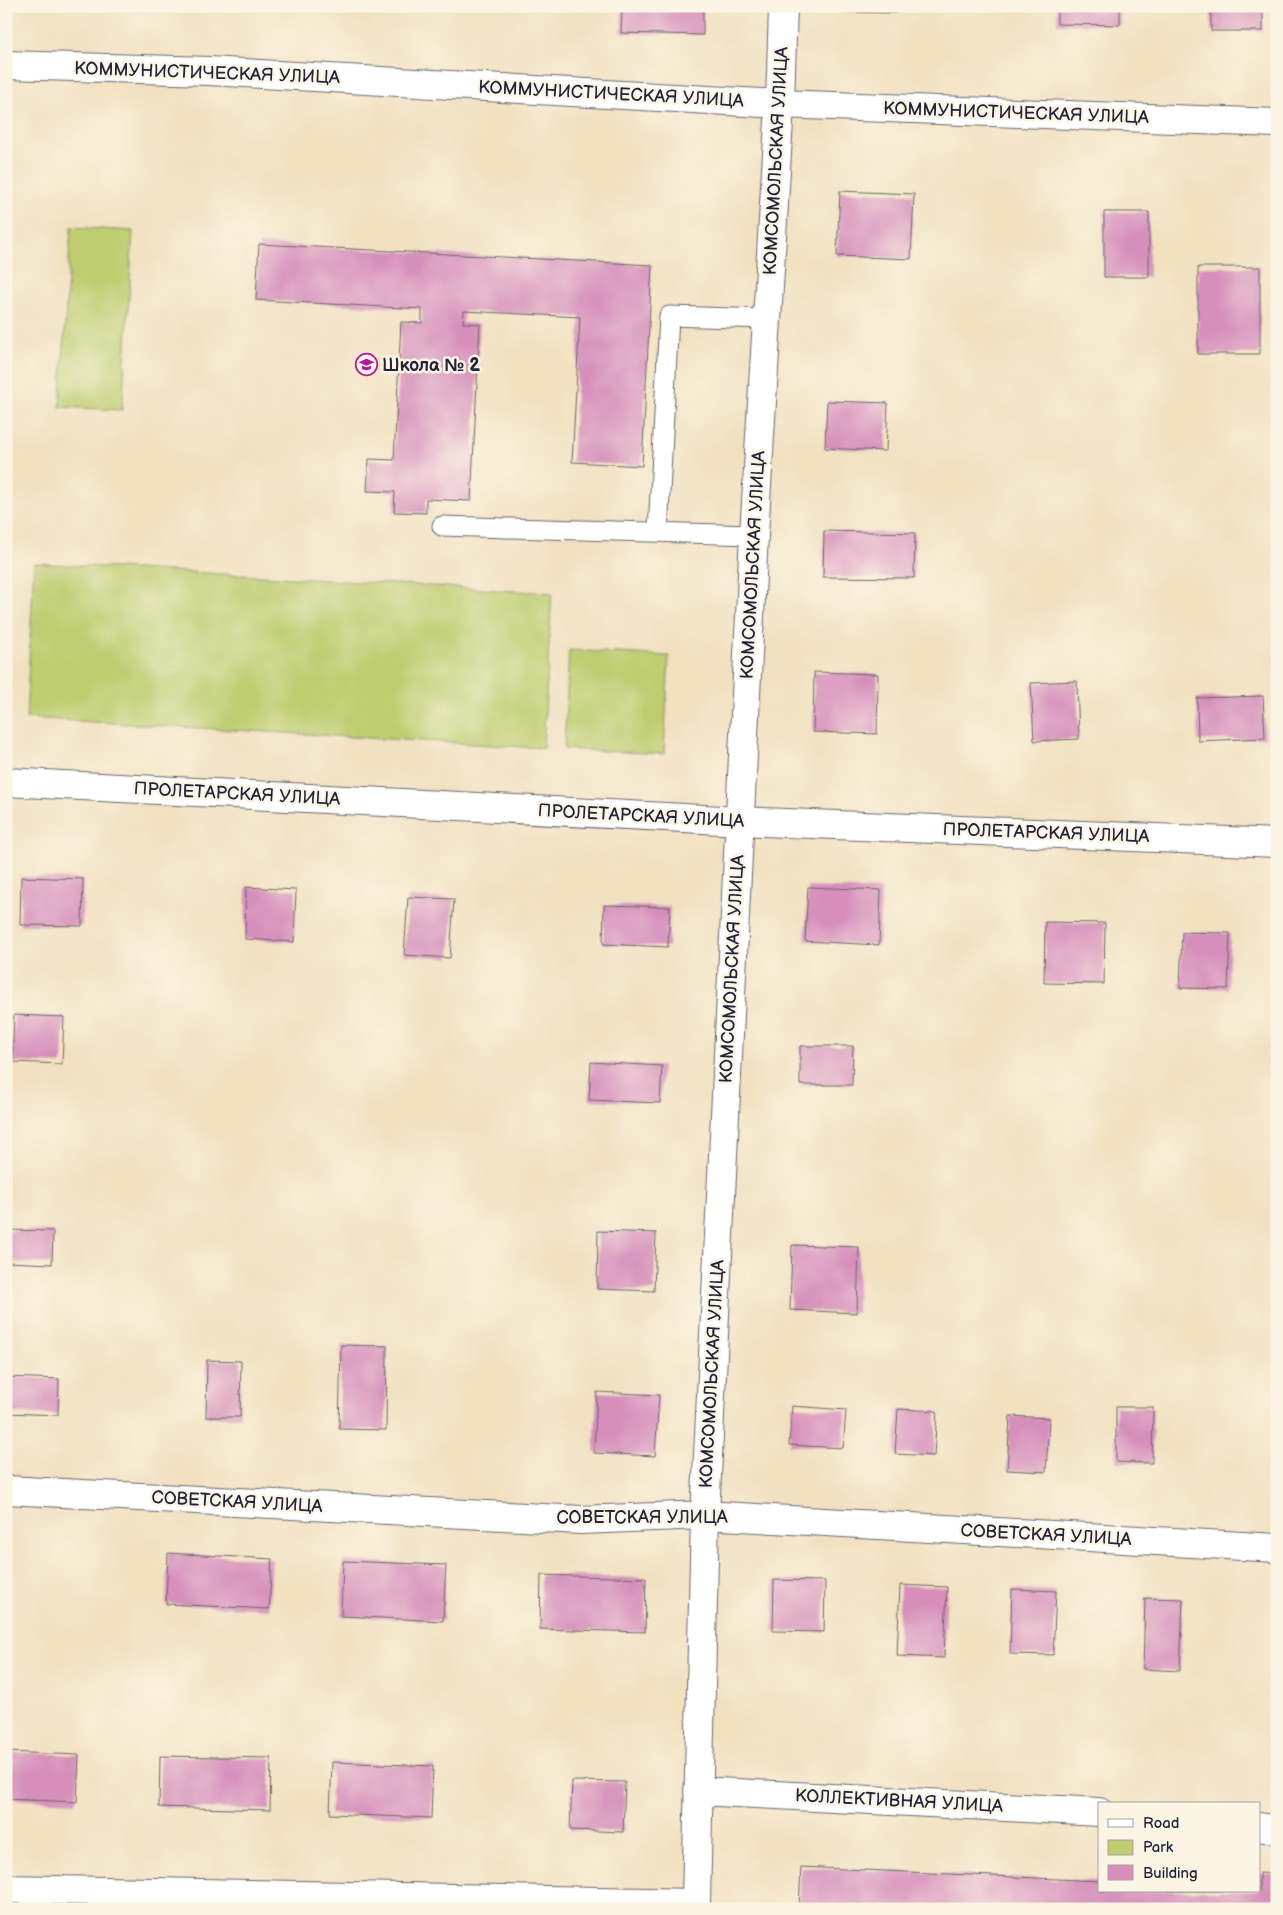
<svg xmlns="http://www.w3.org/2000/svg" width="1283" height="1915" font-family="'Balsamiq Sans',sans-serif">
	<rect width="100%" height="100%" fill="#fcf5e5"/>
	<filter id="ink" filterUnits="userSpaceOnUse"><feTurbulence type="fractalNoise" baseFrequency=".02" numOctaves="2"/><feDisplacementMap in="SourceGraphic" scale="10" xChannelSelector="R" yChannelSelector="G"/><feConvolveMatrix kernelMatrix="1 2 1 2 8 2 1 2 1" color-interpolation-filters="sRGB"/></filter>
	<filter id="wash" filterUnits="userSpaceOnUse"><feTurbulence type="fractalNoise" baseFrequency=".0096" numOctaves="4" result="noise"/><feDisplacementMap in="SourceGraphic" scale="20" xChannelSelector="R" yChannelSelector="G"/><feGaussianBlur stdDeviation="1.12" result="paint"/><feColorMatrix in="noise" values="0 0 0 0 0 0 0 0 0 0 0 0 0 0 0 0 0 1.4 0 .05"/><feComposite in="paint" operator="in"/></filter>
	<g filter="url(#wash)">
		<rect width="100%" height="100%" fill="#f1e1c1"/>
		<path fill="#bdcd70" stroke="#707856" d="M71 227 133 231 122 410 60 407Z
			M34 563 552 593 543 748 26 718Z
			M569 650 669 656 664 754 564 749Z"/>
		<g id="blocks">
			<path fill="#d68fbb" d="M622 6H703V35L621 33Z
				M842 6H896V13L842 12Z
				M1057 6H1120V25L1057 24Z
				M1211 6H1263V31H1211Z
				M840 191 914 194 911 259 837 256Z
				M1104 212H1149V277H1104Z
				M259 244 652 265 642 466 572 462 580 317 464 311 463 323 480 324 471 501 426 499V513L394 512 395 492 367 491 369 459 394 460 401 322 422 323V309L256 300Z
				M1198 267H1260V354H1198Z
				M827 401 888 403 886 451 825 448Z
				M824 531 915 533 914 578 823 577Z
				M814 672 878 674 877 734 813 732Z
				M1077 681 1079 739 1034 741 1031 683Z
				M1263 696 1265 738 1198 741 1197 698Z
				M21 877 83 879 82 926 20 925Z
				M246 887 296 890 294 942 245 939Z
				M808 887 881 890 879 945 805 941Z
				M408 897 454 899 450 958 404 955Z
				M604 905 670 907 668 947 603 944Z
				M1045 922 1105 923 1104 984 1044 983Z
				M1182 932 1230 933 1228 989 1180 988Z
				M14 1015 64 1017 62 1064 12 1062Z
				M800 1046H853L852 1085H800Z
				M591 1062 662 1066 660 1103 589 1100Z
				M6 1230 53 1231 52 1264 6 1262Z
				M598 1231 656 1233 654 1291 597 1289Z
				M792 1245 859 1247 857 1313 790 1310Z
				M341 1345 387 1346 386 1430 339 1429Z
				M207 1360 241 1361 240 1417H206Z
				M6 1377 59 1379 58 1415 6 1413Z
				M597 1392 659 1395 655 1456 594 1453Z
				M792 1406 846 1410 843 1448 789 1445Z
				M1116 1407H1153L1152 1463 1116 1462Z
				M898 1409 937 1411 934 1456 895 1454Z
				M1010 1416 1049 1418 1046 1472 1007 1470Z
				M168 1553 272 1559 269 1609 166 1604Z
				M343 1561 446 1565 443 1621 341 1616Z
				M541 1575 646 1578 645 1632 540 1629Z
				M774 1580 825 1581 824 1632 773 1631Z
				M900 1585 947 1587 944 1658 897 1656Z
				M1012 1589 1056 1591 1053 1655 1010 1654Z
				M1145 1598 1183 1599 1180 1671 1143 1669Z
				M6 1752 79 1755 77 1802 6 1799Z
				M160 1756 271 1758 270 1810 159 1807Z
				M332 1762 433 1766 431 1818 330 1814Z
				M572 1781 625 1782 623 1832 570 1830Z
				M801 1867 1099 1881V1891H1259V1873L1277 1874V1909H799Z"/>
		</g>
	</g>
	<g filter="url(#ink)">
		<use href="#blocks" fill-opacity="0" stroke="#6a656a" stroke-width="1"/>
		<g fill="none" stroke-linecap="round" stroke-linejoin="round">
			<defs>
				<path id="lane" d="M442 526 754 535
					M658 532 669 316 767 319"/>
				<path id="street" d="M6 65 209 71 780 104 1277 123
					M6 1490 581 1520 705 1515 1277 1548
					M698 1791 1099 1812
					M1259 1827 1277 1830
					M6 1889 696 1903 705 1515 754 535 780 104 783 6"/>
				<path id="secondary" d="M6 782 740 821 1277 843"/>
			</defs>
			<use href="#lane" stroke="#6a656a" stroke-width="21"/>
			<use href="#street" stroke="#6a656a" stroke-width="30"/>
			<use href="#secondary" stroke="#6a656a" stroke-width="30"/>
			<use href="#lane" stroke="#fff" stroke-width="19"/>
			<use href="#street" stroke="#fff" stroke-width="28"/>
			<use href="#secondary" stroke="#fff" stroke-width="28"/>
		</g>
	</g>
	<defs>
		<symbol id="school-ring" viewBox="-11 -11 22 22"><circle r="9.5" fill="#fcf5e5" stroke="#b5179e" stroke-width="1.5"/><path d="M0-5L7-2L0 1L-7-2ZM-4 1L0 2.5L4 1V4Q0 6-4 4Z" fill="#b5179e"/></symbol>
	</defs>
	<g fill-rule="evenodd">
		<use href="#school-ring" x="354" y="352" width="25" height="25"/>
	</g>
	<g text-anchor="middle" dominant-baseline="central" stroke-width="5" stroke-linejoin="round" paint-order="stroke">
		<g font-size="18" fill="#22223b" stroke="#fcf5e5">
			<text transform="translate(207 73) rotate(2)">КОММУНИСТИЧЕСКАЯ УЛИЦА</text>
			<text transform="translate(611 94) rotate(3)">КОММУНИСТИЧЕСКАЯ УЛИЦА</text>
			<text transform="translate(1016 113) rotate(2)">КОММУНИСТИЧЕСКАЯ УЛИЦА</text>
			<text transform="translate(776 161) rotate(-87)">КОМСОМОЛЬСКАЯ УЛИЦА</text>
			<text transform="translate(753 565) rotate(-87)">КОМСОМОЛЬСКАЯ УЛИЦА</text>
			<text transform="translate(237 794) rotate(3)">ПРОЛЕТАРСКАЯ УЛИЦА</text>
			<text transform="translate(641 816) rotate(3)">ПРОЛЕТАРСКАЯ УЛИЦА</text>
			<text transform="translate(1046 833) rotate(2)">ПРОЛЕТАРСКАЯ УЛИЦА</text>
			<text transform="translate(732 969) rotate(-87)">КОМСОМОЛЬСКАЯ УЛИЦА</text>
			<text transform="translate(712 1374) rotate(-87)">КОМСОМОЛЬСКАЯ УЛИЦА</text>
			<text transform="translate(237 1502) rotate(3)">СОВЕТСКАЯ УЛИЦА</text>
			<text x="642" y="1517">СОВЕТСКАЯ УЛИЦА</text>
			<text transform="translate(1046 1535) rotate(3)">СОВЕТСКАЯ УЛИЦА</text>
			<text transform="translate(899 1801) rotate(3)">КОЛЛЕКТИВНАЯ УЛИЦА</text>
		</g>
		<g font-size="18" font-weight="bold" fill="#22223b" stroke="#fcf5e5" text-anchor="start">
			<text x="382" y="365">Школа № 2</text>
		</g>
	</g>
	<rect width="1283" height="1915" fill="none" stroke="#fcf5e5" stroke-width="25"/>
	<rect x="1098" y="1802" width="162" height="90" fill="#fcf5e5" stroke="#a5a1a1"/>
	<rect x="1108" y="1819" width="25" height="8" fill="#ffffff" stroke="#a5a1a1"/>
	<text x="1143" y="1828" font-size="15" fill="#22223b">Road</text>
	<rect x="1108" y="1840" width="25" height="15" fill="#bdcd70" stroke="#a5a1a1"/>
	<text x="1143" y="1852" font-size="15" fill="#22223b">Park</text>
	<rect x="1108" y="1865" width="25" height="15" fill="#d68fbb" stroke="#a5a1a1"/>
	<text x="1143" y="1878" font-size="15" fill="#22223b">Building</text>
</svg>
